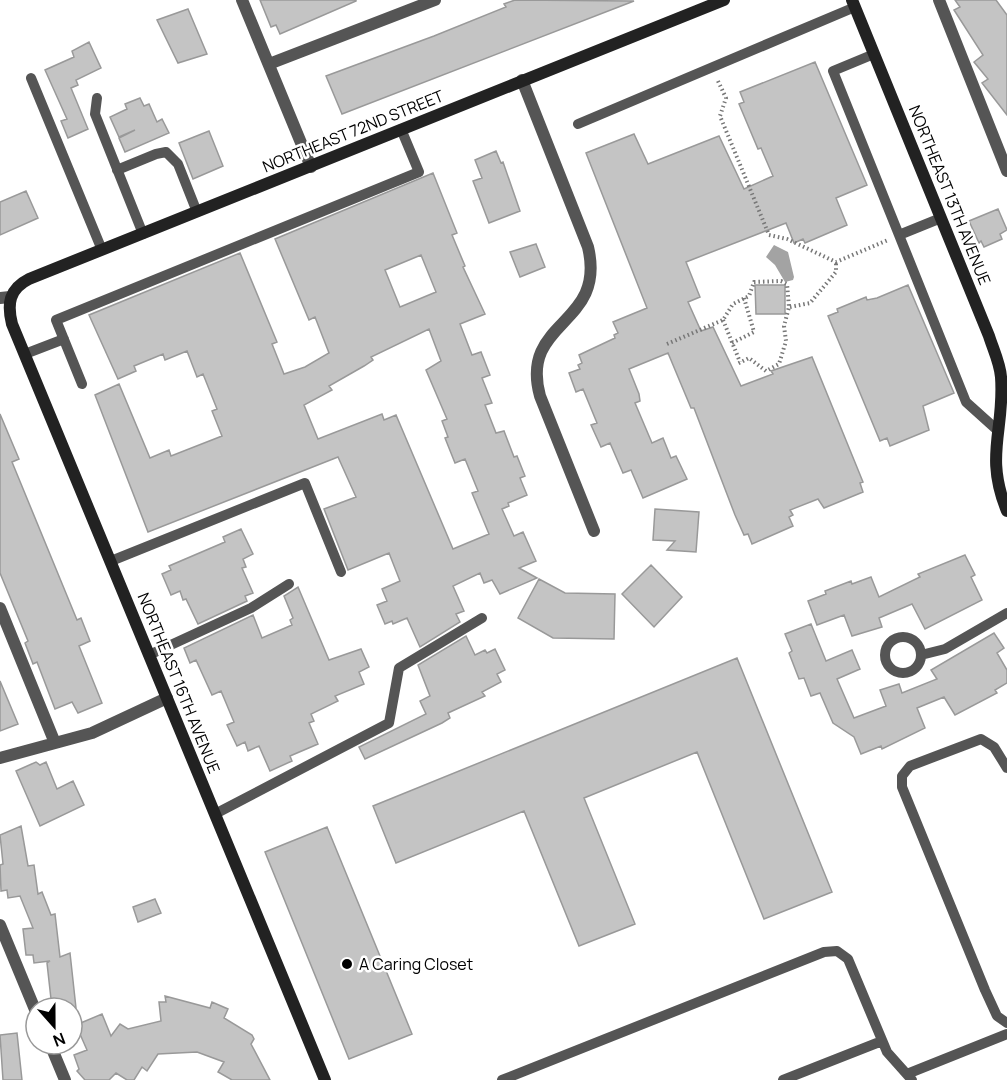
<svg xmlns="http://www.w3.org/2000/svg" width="1007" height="1080" font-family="Manrope,sans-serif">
	<rect width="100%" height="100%" fill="#fff"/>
	<path fill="#a3a3a3" d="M774 245 788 252 794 277 793 280 785 282 775 265 766 257Z"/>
	<path fill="#c4c4c4" stroke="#999" stroke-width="1.5" fill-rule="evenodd" d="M260 0H356V1L280 34 276 25 271 27Z
		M515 0 634 1 342 114 326 76 434 36 506 7 504 4Z
		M955 0H996L1007 15V115L982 83 988 79 974 62 983 55 954 10 960 7Z
		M188 9 207 54 178 63 157 20Z
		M89 42 101 68 76 80 78 85 71 88 88 129 68 138 61 121 67 119 45 70 74 57 72 51Z
		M815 62 867 185 836 198 847 225 805 243 803 239 794 243 786 223 686 262 700 297 688 302 701 331 713 327 741 386 773 374 771 371 812 357 863 482 860 483 863 492 824 508 818 499 790 510 793 515 789 517 793 526 752 544 748 534 744 535 735 515 694 408H691L668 353 629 369 639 394 640 401 635 403 652 443 663 438 671 458 676 456 687 479 643 498 631 470 623 473 610 443 601 447 591 425 597 423 583 389 576 392 569 373 580 369 578 365 582 363 579 355 615 338 614 335 618 333 613 322 647 308 586 153 634 134 648 164 719 136 744 189 773 176 761 148 758 149 739 104 744 102 740 92Z
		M140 98 144 106 149 104 157 122 162 119 169 133 125 152 119 138 135 130 119 137 110 117 127 109 125 104Z
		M209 131 223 166 193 179 179 143Z
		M496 151 501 163 503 162 520 211 489 223 473 181 482 178 475 160Z
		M433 173 457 233 452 235 465 266 463 267 485 314 460 324 472 355 481 352 490 375 482 378 492 403 485 405 496 433 504 431 514 457 517 456 525 476 520 478 527 495 508 503 509 506 502 509 514 536 523 532 536 561 519 568 537 578 500 594 492 580 484 583 480 573 453 586 464 611 456 614 460 622 420 647 407 618 393 624 392 621 385 624 377 605 387 601 382 589 400 581 389 553 348 570 324 509 356 497 338 457 148 532 95 395 119 384 150 458 169 450 171 456 222 436 212 411 217 409 203 374 197 377 187 351 165 360 163 354 134 366 136 371 118 379 89 315 240 253 277 342 272 344 284 374 305 367 329 353 315 317 309 320 275 239ZM421 255 436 292 400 307 385 270ZM429 329 441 361 426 370 447 419 442 421 448 437 445 438 455 463 465 459 478 491 472 493 489 534 453 549 396 415 384 420 382 414 318 439 304 405 332 390 329 386 364 366 373 360 371 357Z
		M26 191 38 218 0 235V202Z
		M998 209 1007 230 1000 234 1002 239 984 247 981 241 979 243 969 221Z
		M536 244 545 267 520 277 510 252Z
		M755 285H785V314H756Z
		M908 285 954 393 923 406 929 430 890 446 887 438 880 441 828 316 838 312 837 309 866 297 867 300 877 298Z
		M0 414 19 459 12 462 77 620 81 618 90 641 79 646 102 703 78 713 72 702 55 709 37 662 33 664 25 643 28 641 0 573Z
		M655 509 699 512 696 552 667 550 675 541 653 540Z
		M241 529 253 554 243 559 246 567 242 568 253 593 245 596 247 601 198 624 186 599 183 600 180 591 171 595 162 574 171 570 169 566 225 542 223 537Z
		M965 555 975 575 971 577 982 600 925 629 912 604 879 618 882 627 852 636 844 615 817 625 808 601 826 594 825 591 851 581 852 584 871 577 879 597 920 577 918 574Z
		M651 565 682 597 654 627 622 594Z
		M539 579 565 593 615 594 614 639 553 638 518 618Z
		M298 587 329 660 361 649 369 667 359 672 364 684 335 696 338 701 311 714 314 721 309 723 318 744 290 756 292 761 270 771 259 746 248 751 245 742 237 746 227 725 234 722 221 691 212 695 196 660 190 663 184 648 253 615 262 638 292 625 290 620 293 618 284 596Z
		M811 624 826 661 852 650 860 669 837 679 854 718 886 706 880 690 899 684 902 693 937 679 931 670 994 633 1004 648 997 653 1007 670V683L995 690 997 693 955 715 944 697 917 708 925 728 882 749 881 746 861 754 854 737 833 723 820 693 811 696 804 678 799 679 789 653 792 651 785 634Z
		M466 636 475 655 485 650 487 653 495 649 505 670 497 674 501 682 482 692 485 696 448 713 450 718 442 723 365 759 359 747 426 714 420 701 430 696 418 665Z
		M737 658 832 892 764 919 697 752 584 798 635 924 579 946 524 811 396 863 373 806Z
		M0 681 18 724 0 731Z
		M36 762 40 765 46 762 57 789 73 781 84 805 40 826 16 771Z
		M21 826 28 866 34 865 38 894 42 892 51 915 55 914 60 957 70 953 76 1008H52L47 963 50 961 34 963 33 955H26L23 929 33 928 20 896 8 898 7 890 1 891 0 865 3 864 0 835Z
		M327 827 412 1034 349 1059 265 852Z
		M155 899 161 913 138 922 133 907Z
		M165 996 210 1008 212 1002 228 1009 224 1018 252 1035 254 1039 251 1044 270 1080H232L218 1072 224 1062 197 1052 158 1054 147 1071 142 1067 134 1080H127L116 1073 109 1080H85L77 1071 79 1069 74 1055 87 1050 76 1025 102 1014 111 1036 120 1024 128 1029 161 1021 159 1002H166Z
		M17 1033 22 1080H3L0 1035Z"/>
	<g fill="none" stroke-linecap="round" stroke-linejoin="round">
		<path stroke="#777" stroke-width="4" stroke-dasharray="1.5 3" stroke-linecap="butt" d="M718 81 726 98 720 116 769 235 787 239 836 262 888 240
			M790 307 810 303 836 272V262
			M723 320 740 362
			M732 343 754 332 744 298
			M667 344 723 320 733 304 749 296 754 282 781 281 787 284 789 307 784 326 786 341 779 364 766 371 749 358 737 364"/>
		<path stroke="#555" stroke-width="10" d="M874 54 833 71 899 235 941 218
			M31 78 102 250
			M97 98 95 114 143 234
			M578 124 855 7
			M117 170 156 154 166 152 178 164 197 212
			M899 235 966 402 996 429
			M25 354 64 339
			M82 384 56 320 419 172 401 129
			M111 561 305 483 341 572
			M885 655a18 18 0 1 1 36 0a18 18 0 1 1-36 0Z
			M149 655 251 608 289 584
			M921 655 945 649 1007 613
			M1007 768 994 747 981 739 910 766 902 776V787L985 990 997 1016 1007 1023
			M215 814 389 723 399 668 482 618
			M907 1074 1007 1034
			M502 1080 824 952 837 951 848 959 887 1052 912 1080
			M783 1080 882 1041"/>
		<path stroke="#555" stroke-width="12" d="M242 0 311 167
			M939 0 1007 171
			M269 64 435 0
			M522 80 588 247C607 327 519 319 540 396L594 531
			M0 298 10 297
			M0 608 55 743
			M0 758 92 733 167 698
			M0 925 36 1012
			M50 1044 65 1080"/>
		<path stroke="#222" stroke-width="12" d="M852 0 989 336C993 349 1000 363 1001 377 1005 430 984 455 1007 511
			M325 1080 12 324C7 304 9 289 29 279L724 0"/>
	</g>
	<circle fill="#000" stroke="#fff" stroke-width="2" cx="347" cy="964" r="6"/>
	<g text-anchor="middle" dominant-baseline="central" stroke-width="5" stroke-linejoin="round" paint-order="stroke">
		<g font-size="16" fill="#000" stroke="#fff">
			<text transform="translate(353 131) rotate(-22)">NORTHEAST 72ND STREET</text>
			<text transform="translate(950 195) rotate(68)">NORTHEAST 13TH AVENUE</text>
			<text transform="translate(179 683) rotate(68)">NORTHEAST 16TH AVENUE</text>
		</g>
		<g font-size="16" fill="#000" stroke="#fff" text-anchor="start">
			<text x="359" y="964">A Caring Closet</text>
		</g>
	</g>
	<g transform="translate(54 1026) rotate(159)"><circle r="28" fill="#ffffff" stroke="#999999" stroke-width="1.5"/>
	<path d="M0-4.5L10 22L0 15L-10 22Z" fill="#000000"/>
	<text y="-9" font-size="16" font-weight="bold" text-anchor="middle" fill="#000000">N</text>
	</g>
</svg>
